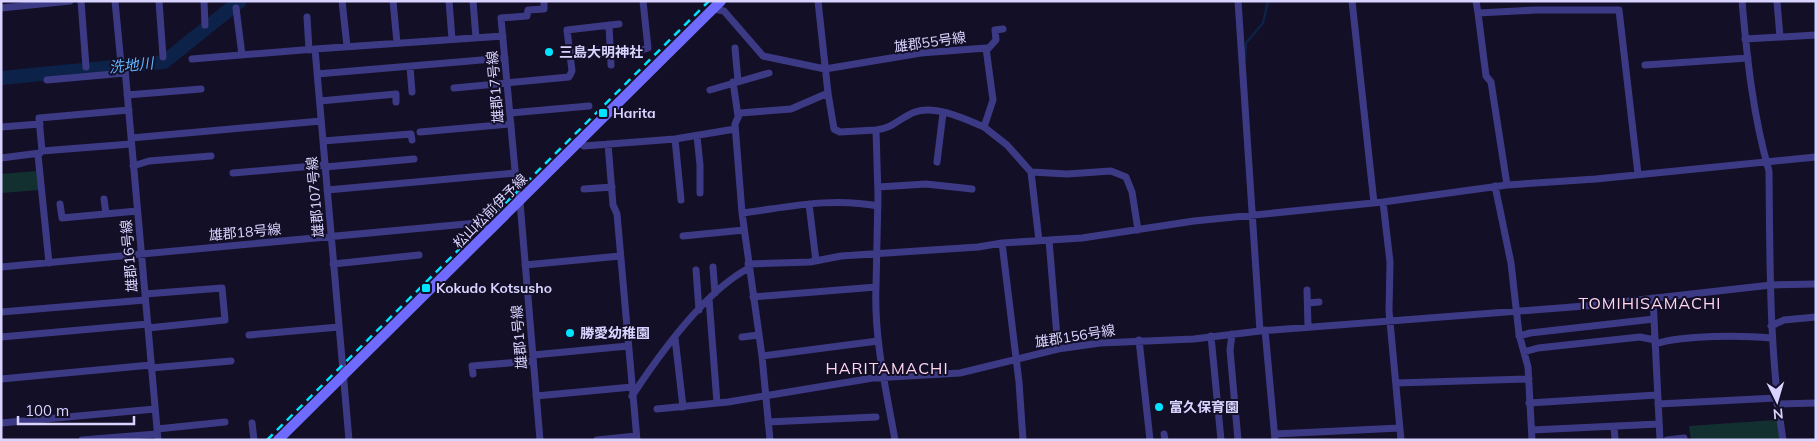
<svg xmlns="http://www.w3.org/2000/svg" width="1817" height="441" font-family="Mulish,'Noto Sans JP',sans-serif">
	<rect width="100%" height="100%" fill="#130f26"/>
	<path fill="#12302f" d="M37 171 39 190 1 193V174Z
		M1775 420 1778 422 1781 440H1691L1689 426Z"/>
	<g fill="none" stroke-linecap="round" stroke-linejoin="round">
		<path stroke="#0c2248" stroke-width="2.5" d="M1245 58 1246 43 1263 23 1268 1"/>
		<path stroke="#0c2248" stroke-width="14" d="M1 78 164 62 240 1"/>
		<path stroke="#3d3a85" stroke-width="7" d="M81 1 86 67
			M115 1 121 64
			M159 1 163 57
			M204 1 205 25
			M342 1 347 46
			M393 1 397 43
			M449 1 452 39
			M473 1 476 38
			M1238 1 1260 331
			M1352 1 1374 203
			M1476 1 1478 13
			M1742 1C1747 58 1753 116 1769 171 1770 262 1769 351 1783 440
			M1777 2 1780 37
			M1 8 70 1
			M236 8 242 55
			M714 9 724 11 763 56 825 69 921 53 986 48 993 100 984 127 1007 145 1031 172 1039 241
			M307 17 309 50
			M609 25 611 65
			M1745 39 1816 35
			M735 48 738 81
			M642 50 648 48 643 1
			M986 51 996 40 995 30 1003 29
			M570 52 597 50
			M192 59 315 49
			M1645 65 1748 58
			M410 67 412 92
			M125 69 158 440
			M317 74 505 58
			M47 80 125 73
			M733 82 738 116
			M454 88 569 77 572 71 567 30 619 24
			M710 90 769 73
			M127 95 201 89
			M320 101 396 94V102
			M129 110 39 118 42 151 131 144
			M510 113 589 106
			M1 127 40 124
			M876 130C894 128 899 118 915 112 936 105 965 119 984 127
			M420 132 511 124
			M697 136 700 165V193
			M131 138 321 121
			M675 139 681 200
			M323 141 411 134 412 140
			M579 143 584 146 675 139 735 129
			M608 144 613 205 617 214 637 440
			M38 155 49 263
			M1 158 40 153
			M937 162 943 113
			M133 166 149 161 211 156
			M325 167 414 159
			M1031 172 1067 174 1111 171 1126 177 1132 192 1138 230
			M233 173 325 165
			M1507 185 1491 82 1486 76 1478 13 1536 10H1619L1638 174
			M1495 186 1511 263 1519 334 1528 367 1532 440
			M878 187 926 184 972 189
			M584 189 612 187
			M327 190 515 173
			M104 199 106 214
			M1383 202 1390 262 1389 311 1401 440
			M60 204 62 218 137 211
			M809 204 816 261
			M742 213C789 207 831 197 878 206
			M683 236 744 230
			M1049 240 1058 349
			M1002 243 1019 382 1023 440
			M333 264 419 255
			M748 264 810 262 841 256 978 247 1002 243 1082 238 1194 221 1383 202 1507 185 1596 179 1816 157
			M525 265 620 256
			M1 267 477 223 490 231
			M713 267 715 293
			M696 270 699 310
			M876 287C874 339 886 389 895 440
			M1307 290 1308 327
			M145 294 222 288 225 320 148 328
			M753 297 876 287 878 195 876 130 840 132 834 129 828 93 818 1
			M1653 298 1660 440
			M709 299 717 403
			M1308 303 1319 302
			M1 312 145 300
			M1771 326 1784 320 1816 317
			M1265 330 1275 440
			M1232 334 1230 350 1238 440
			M249 335 339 327
			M1211 336 1221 440
			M1519 336 1530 333 1654 319
			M1 337 148 324
			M742 337 759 335
			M675 338 683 407
			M1139 340 1150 440
			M1655 344C1683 335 1742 335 1771 338
			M1524 352 1538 348 1640 337 1655 340
			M533 355 628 346
			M762 356 878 341
			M151 368 231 361
			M473 374 472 366 533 361
			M1 379 151 365
			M1396 383 1529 379
			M536 396 632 387
			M632 396C659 355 705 291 749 268
			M1529 403 1657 395
			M1658 404 1776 398
			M1777 404 1816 403
			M657 409 728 402 873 378 960 373 1058 349 1100 343 1194 339 1260 331 1585 306 1771 285 1816 284
			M768 422 876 417
			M1 423 155 409
			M252 423 254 440
			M1614 427 1615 439
			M157 429 225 422
			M1532 430 1659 424
			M1164 434 1165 440
			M1275 434 1400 428
			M82 440 157 434
			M349 440 315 49 503 36
			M540 440 520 202 517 192 501 18 527 16 528 10 544 9V1
			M597 440 636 436
			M770 440 762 356 742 213 735 124 740 113 791 109 828 93
			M1667 440 1684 438"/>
		<path stroke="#6f6bff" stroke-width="10" d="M278 440 721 1"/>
		<path stroke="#00e5ff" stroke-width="2.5" stroke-dasharray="8 6" stroke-linecap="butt" d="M267 440 709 1"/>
	</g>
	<g fill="#00e5ff" stroke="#130f26" stroke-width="2">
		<circle cx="549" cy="52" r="5"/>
		<rect x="598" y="108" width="10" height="10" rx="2.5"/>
		<rect x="421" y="283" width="10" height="10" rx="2.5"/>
		<circle cx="570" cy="333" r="5"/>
		<circle cx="1159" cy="407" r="5"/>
	</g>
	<g text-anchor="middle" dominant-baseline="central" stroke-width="4" stroke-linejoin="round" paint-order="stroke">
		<g font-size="14" fill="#d9d4ff" stroke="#130f26">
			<text transform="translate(930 42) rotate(-8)">雄郡55号線</text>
			<text transform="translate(495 87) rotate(-95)">雄郡17号線</text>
			<text transform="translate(315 197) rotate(-95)">雄郡107号線</text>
			<text transform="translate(490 211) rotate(-45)">松山松前伊予線</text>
			<text transform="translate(245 232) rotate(-5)">雄郡18号線</text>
			<text transform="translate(129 256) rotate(-95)">雄郡16号線</text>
			<text transform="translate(1075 336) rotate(-9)">雄郡156号線</text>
			<text transform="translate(519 337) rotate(-95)">雄郡1号線</text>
		</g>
		<g font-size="14" font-weight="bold" fill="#d9d4ff" stroke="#130f26" text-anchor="start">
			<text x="559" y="52">三島大明神社</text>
			<text x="613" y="113">Harita</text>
			<text x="436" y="288">Kokudo Kotsusho</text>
			<text x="580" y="333">勝愛幼稚園</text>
			<text x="1169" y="407">富久保育園</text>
		</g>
		<g font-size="15" font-style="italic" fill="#62b6ff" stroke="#130f26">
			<text transform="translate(131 65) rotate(-6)">洗地川</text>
		</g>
		<g font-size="16" letter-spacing="1" fill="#ffd6f0" stroke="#130f26">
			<text x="1650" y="303">TOMIHISAMACHI</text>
			<text x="887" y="368">HARITAMACHI</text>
		</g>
	</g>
	<rect width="1817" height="441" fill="none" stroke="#d9d4ff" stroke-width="5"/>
	<g transform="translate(1777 401) rotate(175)" stroke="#130f26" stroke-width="4" paint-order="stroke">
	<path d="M0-4L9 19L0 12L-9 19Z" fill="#d9d4ff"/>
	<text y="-8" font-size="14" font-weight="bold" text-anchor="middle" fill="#d9d4ff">N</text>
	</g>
	<path d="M18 416v8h116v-8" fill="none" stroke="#d9d4ff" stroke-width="2.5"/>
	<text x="25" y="416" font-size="15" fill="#d9d4ff" stroke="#130f26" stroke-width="4" paint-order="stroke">100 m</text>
</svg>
